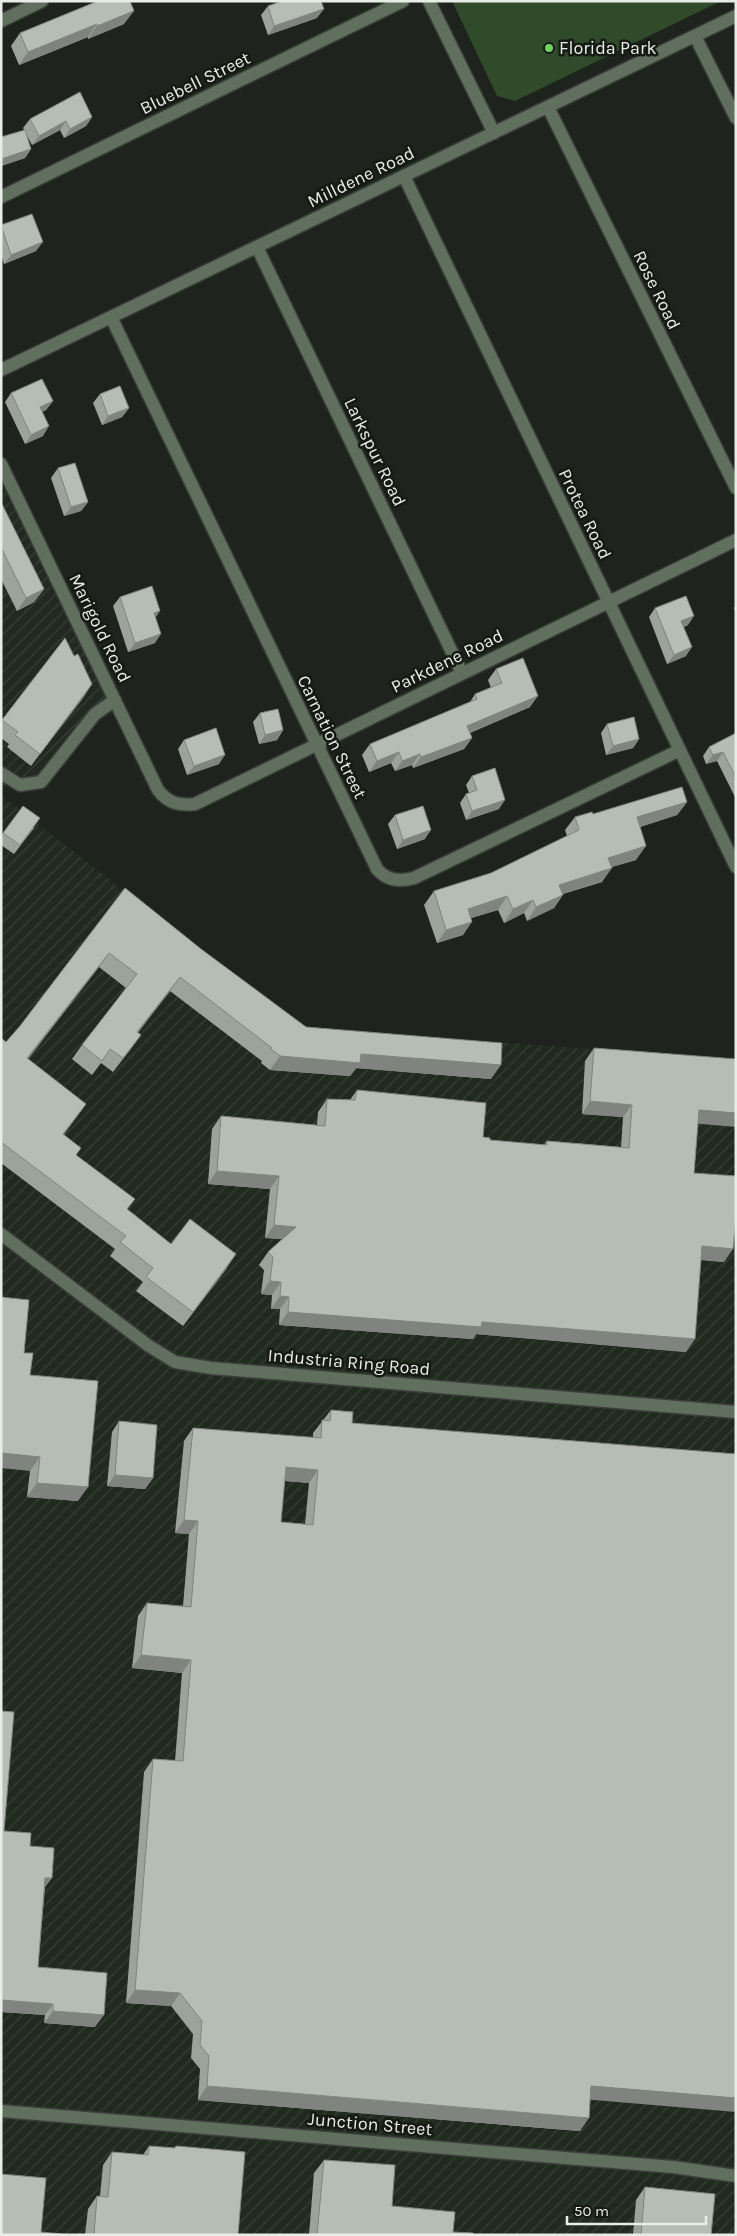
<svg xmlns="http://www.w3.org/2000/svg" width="737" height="2236" font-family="Karla,sans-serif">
	<defs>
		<pattern id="industrial-furrows" width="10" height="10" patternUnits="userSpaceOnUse" patternTransform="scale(1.25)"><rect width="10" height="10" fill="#202a1e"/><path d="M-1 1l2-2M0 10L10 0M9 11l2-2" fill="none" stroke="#363f34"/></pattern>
	</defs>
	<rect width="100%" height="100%" fill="#1e231d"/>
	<path fill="url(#industrial-furrows)" d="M1 462 116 700 96 715 47 778 12 782 1 794Z
		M1 795 299 1027 736 1060V2235H1Z"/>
	<path fill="#2f4b2a" d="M452 1H721L515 101 497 96Z"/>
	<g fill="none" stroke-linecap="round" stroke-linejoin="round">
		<defs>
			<path id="minor" d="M429 1 494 133
				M1 21 42 1
				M695 36 736 118
				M548 107 736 488
				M404 176 736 867
				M1 197 403 1
				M257 247 462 673
				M111 317 377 869C387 881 400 882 414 878L680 750
				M1 370 736 16
				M1 464 158 790C168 803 179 806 195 804L736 540
				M1 773 20 785 41 782 95 714 115 700
				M1 1234 149 1346 175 1362 211 1368 736 1412
				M1 2111 673 2167 736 2176"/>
		</defs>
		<use href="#minor" stroke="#3a3f39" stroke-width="15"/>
		<use href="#minor" stroke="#616f5f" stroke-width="12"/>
	</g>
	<path fill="#9ca39b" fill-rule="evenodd" d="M98 1 124 24 88 39V37L19 65 11 46 20 33Z
		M268 6 317 18 268 35 261 15Z
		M92 117 86 126 64 138 60 130 32 145 26 134 31 149 25 158 1 166V137L24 130 23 128 30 119Z
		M1 225 36 251 4 264 1 254Z
		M11 393 53 401 46 410 42 412 43 436 25 444 5 402Z
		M100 394 129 408 122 417 102 425 93 403Z
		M58 468 88 502 81 511 64 516 51 478Z
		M1 502 44 589 34 602 17 611 1 579Z
		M120 597 156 617 155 643 128 652 113 606Z
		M736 605V614L734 608Z
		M655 608 688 625 684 627 686 656 667 664 649 617Z
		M65 638 74 656 92 684 31 766 7 747 9 744 1 738V721Z
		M496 669 530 707 470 733 472 738 464 749 413 768 412 765 395 771 391 763 369 772 362 755 370 744 470 702 475 694 491 688 488 680Z
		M260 713 283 730 277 740 259 744 253 722Z
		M607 724 639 739 633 748 606 755 601 733Z
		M736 733V799L717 761 706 764 703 756 709 747Z
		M184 740 219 764 187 775 178 749Z
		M472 776 499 809 466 820 460 803 466 794 469 793 466 785Z
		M687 802 677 815 640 827 636 860 611 867 602 882 563 894 554 908 527 921 524 913 504 923 498 910 471 918 463 935 437 943 424 905 434 891 491 873 567 836 565 830 575 817Z
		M23 806 34 828 14 854 1 845V836Z
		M395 815 425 839 397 849 388 824Z
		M125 888 201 949 306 1027 491 1079 356 1068 350 1076 270 1070 261 1063 262 1061 170 991 138 1032 141 1035 113 1072 101 1063 92 1075 72 1059 82 1045 126 988 99 967 28 1059 86 1104 64 1134 76 1155 127 1209 171 1244 227 1268 183 1326 136 1291 143 1282 110 1256 115 1249 1 1163V1038L6 1042 20 1026Z
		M594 1048 698 1124 694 1173 724 1262 701 1260 686 1352 476 1334 473 1339 279 1325 280 1309H271L272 1295 261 1294 264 1270 259 1265 268 1252 282 1239 265 1238 270 1189 208 1184 212 1129 221 1116 317 1125 318 1112 327 1099 350 1100 357 1090 490 1140 544 1145 547 1141 621 1147 623 1117 582 1114 585 1061Z
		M24 1353 30 1375 78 1501 27 1497 30 1471Z
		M331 1410 352 1423 590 2100 580 2131 198 2100 200 2069 191 2058 193 2034 171 2006 126 2003 144 1772 153 1759 175 1761 182 1673 132 1668 138 1616 147 1603 183 1606 189 1534 175 1533 184 1441 193 1428 313 1438V1433ZM284 1481 309 1483 305 1524 281 1522Z
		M119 1421 153 1478 145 1489 107 1486 112 1432Z
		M1 1711 4 1831 30 1846 45 1888 38 1967 95 2027 44 2023 45 2015 1 2012Z
		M149 2146 174 2148 176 2146 238 2235H85L88 2209 97 2196H100L103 2165 112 2152 143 2155Z
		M324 2160 392 2206 453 2232 473 2235H309L314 2173Z
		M645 2187 711 2235H633L636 2200Z"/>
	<path fill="#7f847e" d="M324 9 317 18 268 35 274 26Z
		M134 11 124 24 88 39 97 26Z
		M97 24 88 37 19 65 28 52Z
		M92 117 86 126 64 138 70 129Z
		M66 121 60 130 32 145 39 136Z
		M31 149 25 158 1 166V159Z
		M43 242 36 251 4 264 11 255Z
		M53 401 46 410 33 416 40 407Z
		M129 408 122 417 102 425 108 416Z
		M49 426 43 436 25 444 31 435Z
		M88 502 81 511 64 516 71 507Z
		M44 589 34 602 17 611 26 598Z
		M160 611 154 620V613Z
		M694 616 688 625 675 630 681 621Z
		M161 634 155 643 128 652 135 643Z
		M692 647 686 656 667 664 674 655Z
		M92 684 84 697 31 766 40 754Z
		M538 696 530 707 459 737 467 726Z
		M283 730 277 740 259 744 265 735Z
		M472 738 464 749 413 768 421 757Z
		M639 739 633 748 606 755 613 746Z
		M399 752 391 763 369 772 377 761Z
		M723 752 717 761 706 764 713 755Z
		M420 754 412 765 395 771 402 761Z
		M225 755 219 764 187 775 194 766Z
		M505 800 499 809 466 820 472 811Z
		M687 802 677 815 627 831 637 817Z
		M431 830 425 839 397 849 403 840Z
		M646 846 636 860 599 871 608 858Z
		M612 868 602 882 549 898 559 885Z
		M563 895 554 908 527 921 536 907Z
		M507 896 498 910 458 922 468 909Z
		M533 900 524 913 504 923 513 909Z
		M472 922 463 935 437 943 446 930Z
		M109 953 99 967 17 1072 27 1058Z
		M180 977 170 991 128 1046 137 1032Z
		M141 1035 131 1049 113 1072 123 1058Z
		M361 1054 501 1065 491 1079 356 1068 350 1076 270 1070 280 1056Z
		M590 1101 632 1105 623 1117 582 1114Z
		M86 1104 76 1118 54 1148 63 1134Z
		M699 1110 736 1113V1127L690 1123Z
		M217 1171 279 1176 270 1189 208 1184Z
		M274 1225 296 1227 287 1239 265 1238Z
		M702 1246 733 1249 724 1262 693 1259Z
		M236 1254 227 1268 183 1326 193 1312Z
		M270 1281 281 1282 272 1295 261 1294Z
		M280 1296 289 1297 280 1309H271Z
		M288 1312 482 1322 695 1339 686 1352 476 1334 473 1339 279 1325Z
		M1 1453 40 1457 30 1471 1 1468Z
		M286 1467 318 1470 309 1483 276 1480Z
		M115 1475 153 1478 145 1489 107 1486Z
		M37 1483 88 1487 78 1501 27 1497Z
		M184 1520 198 1521 189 1534 175 1533Z
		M141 1655 191 1660 182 1673 132 1668Z
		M45 1878H52L43 1890Z
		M135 1990 180 1993 171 2006 126 2003Z
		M1 2000 53 2004 45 2015 1 2012Z
		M53 2011 104 2015 95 2027 44 2023Z
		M207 2086 589 2118 580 2131 198 2100Z
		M591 2086 736 2098V2112L582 2099Z"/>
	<path fill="#b5bdb4" stroke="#7f847e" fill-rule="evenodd" d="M98 1H130L134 11 97 26V24L28 52 20 33Z
		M282 1H321L324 9 274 26 268 6Z
		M80 92 92 117 70 129 66 121 39 136 30 119Z
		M25 130 31 149 1 159V137Z
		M32 214 43 242 11 255 1 225Z
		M42 379 53 401 40 407 49 426 31 435 11 393Z
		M120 386 129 408 108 416 100 394Z
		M75 463 88 502 71 507 58 468Z
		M1 502 44 589 26 598 1 547Z
		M152 586 160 611 154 613 161 634 135 643 120 597Z
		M686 596 694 616 681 621 692 647 674 655 655 608Z
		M65 638 74 656 78 654 92 684 40 754 15 735 18 732 2 720Z
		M523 658 538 696 467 726 472 738 421 757 420 754 402 761 399 752 377 761 370 744 477 699 475 694 502 683 496 669Z
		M278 709 283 730 265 735 260 713Z
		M634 717 639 739 613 746 607 724Z
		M216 728 225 755 194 766 184 740Z
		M736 733V777L723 752 713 755 709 747Z
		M495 768 505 800 472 811 466 794 477 790 472 776Z
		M682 787 687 802 637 817 646 846 608 858 612 868 559 885 563 895 536 907 533 900 513 909 507 896 468 909 472 922 446 930 434 891 491 873 579 830 575 817 592 812 593 814Z
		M23 806 40 818 20 845 3 833Z
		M423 806 431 830 403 840 395 815Z
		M125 888 201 949 306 1027 502 1043 501 1065 361 1054 360 1063 280 1056 271 1049 272 1048 180 977 137 1032 141 1035 123 1058 110 1049 102 1061 82 1045 137 974 109 953 27 1058 86 1104 63 1134 81 1148 76 1155 135 1199 127 1209 171 1244 190 1219 236 1254 193 1312 146 1277 153 1268 120 1242 126 1236 1 1142V1038L6 1042 20 1026Z
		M594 1048 736 1059V1113L699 1110 694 1173 736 1176V1215L733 1249 702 1246 695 1339 482 1322 481 1327 288 1312 289 1297 280 1296 281 1282 270 1281 273 1257 268 1252 296 1227 274 1225 279 1176 217 1171 221 1116 325 1126 327 1099 355 1100 357 1090 486 1103 483 1137 490 1138V1140L547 1145V1141L629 1148 632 1105 590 1101Z
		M1 1297 29 1300 24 1353H33L30 1375 98 1381 88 1487 37 1483 40 1457 1 1453Z
		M331 1410 353 1412 352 1423 736 1454V2098L591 2086 589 2118 207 2086 209 2056 200 2045 202 2021 180 1993 135 1990 153 1759 183 1761 191 1660 141 1655 147 1603 191 1607 198 1521 184 1520 193 1428 321 1438 322 1420 330 1421ZM286 1467 318 1470 313 1525 281 1522Z
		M119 1421 157 1425 153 1478 115 1475Z
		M1 1711 14 1712 4 1831 31 1833 30 1846 54 1848 52 1878H45L38 1967 107 1973 104 2015 53 2011V2004L1 2000Z
		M149 2146 175 2148 176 2146 245 2152 238 2235H94L97 2196 108 2197 112 2152 148 2155Z
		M324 2160 395 2165 392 2206 455 2212 453 2232 473 2233V2235H317Z
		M1 2174 46 2178 41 2232 72 2235H1Z
		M645 2187 715 2194 711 2235H641Z"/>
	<circle fill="#70d35e" stroke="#151a13" stroke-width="2" cx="549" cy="48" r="5"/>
	<g text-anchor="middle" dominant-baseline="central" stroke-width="5" stroke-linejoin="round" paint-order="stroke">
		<g font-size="18" fill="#e9ede8" stroke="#151a13" text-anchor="start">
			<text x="559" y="48">Florida Park</text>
		</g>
		<g font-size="18" fill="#e9ede8" stroke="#151a13">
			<text transform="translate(195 83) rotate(-26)">Bluebell Street</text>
			<text transform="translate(361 177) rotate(-26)">Milldene Road</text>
			<text transform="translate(657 290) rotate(64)">Rose Road</text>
			<text transform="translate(375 452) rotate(64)">Larkspur Road</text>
			<text transform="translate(585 514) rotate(64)">Protea Road</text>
			<text transform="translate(100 628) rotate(64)">Marigold Road</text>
			<text transform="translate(447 661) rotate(-26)">Parkdene Road</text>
			<text transform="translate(332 737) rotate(64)">Carnation Street</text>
			<text transform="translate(349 1362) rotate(5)">Industria Ring Road</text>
			<text transform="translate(370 2124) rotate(5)">Junction Street</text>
		</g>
	</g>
	<rect width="737" height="2236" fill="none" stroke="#e9ede8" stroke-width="5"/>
	<path d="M567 2216v8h139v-8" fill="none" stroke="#e9ede8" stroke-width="2.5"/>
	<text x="574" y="2216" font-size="15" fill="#e9ede8" stroke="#151a13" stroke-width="4" paint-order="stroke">50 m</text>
</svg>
